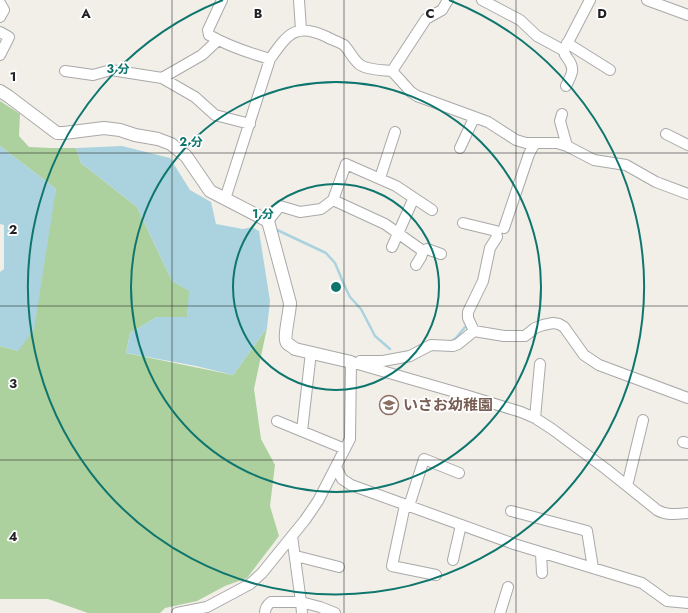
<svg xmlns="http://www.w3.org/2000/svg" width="688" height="613" font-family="Jost,'Noto Sans JP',sans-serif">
	<rect width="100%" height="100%" fill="#f2efe9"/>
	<path fill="#add19e" d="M0 101 20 114 19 136 29 147 51 148H76L81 163 137 207 172 281 190 291 187 317H157L130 333 126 353 233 375 267 328 254 389 261 439 275 465 270 506 279 536 247 578 225 586 197 601 165 608 160 613H88L48 599H0V346L18 351 56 189 0 146Z"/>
	<path fill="#aad3df" d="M0 146 56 189 34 330 18 351 0 346V272L4 269V225L0 224Z
		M122 146 170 158 190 190 211 202 216 224 243 229 252 227 259 231 270 301 267 328 233 375 196 366 126 353 130 333 157 317H187L189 291 172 281 137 207 81 163 76 148Z"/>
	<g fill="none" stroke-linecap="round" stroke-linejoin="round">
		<path stroke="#aad3df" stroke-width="2.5" d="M275 229 326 253 335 263 346 289 350 297 361 309 375 336 390 349
			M450 342 456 338 465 327"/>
		<defs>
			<path id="minor" d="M222 0 208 30 209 35C228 46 249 53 270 59
				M299 0 301 30
				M482 0 520 20 537 36 561 49 564 50
				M647 0 688 15
				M0 3 4 10 0 17
				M0 32 9 37 0 55
				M567 43 610 70
				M65 71 93 75 111 70 162 78 195 97 215 115 250 124
				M392 71 426 19 442 10 448 0
				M162 78 202 55 218 40
				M566 86C571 75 576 70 568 59 565 55 564 54 564 50L590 0
				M562 114 560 121 567 146
				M666 134 688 145
				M460 148 474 118
				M380 178 395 132
				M225 199 270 59C288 34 295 22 327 37 332 40 339 42 344 45 350 51 354 62 362 66 370 70 382 70 392 71L411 92 417 96 488 122 516 140 526 143H557L567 146 594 160 626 165 656 182 688 194
				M333 200 385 224 423 251
				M268 221 280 206 300 212 321 209 333 200 346 164 396 186 432 210
				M463 223 496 231 497 237 490 248 483 281 468 312V318L474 331
				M504 228 529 154 535 143
				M392 247 412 202
				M416 265 421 257 423 251 427 249 441 254
				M360 361H383L410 356 431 345 453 346 458 344 474 331 504 336H525L535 328 543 325 553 323 559 324 564 327 584 355 599 365 688 398
				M351 362 462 394 521 412 535 418 552 429 606 469 657 510C667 516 677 514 688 513
				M535 418 540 364
				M277 421 345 449
				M302 431 311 352
				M683 442 688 443
				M336 467 342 479 351 485 514 544 642 583 667 601 688 603
				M627 486 643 420
				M405 505 392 566 436 575
				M409 506 424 459 459 473
				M511 511 587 531 593 568
				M292 536 301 602 320 607 335 613
				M541 553 542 573
				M296 556 339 567
				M453 560 461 525
				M177 613 207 607 250 584 262 573 305 520 318 501 350 439 351 362
				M265 613C265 608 267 605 271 602H301L302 613
				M500 613 508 587"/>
			<path id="tertiary" d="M0 91 8 96 57 133H64L104 128 120 130 135 135 158 139 171 144 186 156 210 191 268 221 290 303C290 312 283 338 287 343 289 345 293 347 295 349L351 362"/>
		</defs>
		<use href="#minor" stroke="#a9a9a9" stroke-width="12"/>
		<use href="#tertiary" stroke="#a9a9a9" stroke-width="14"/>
		<use href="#minor" stroke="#fff" stroke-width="10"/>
		<use href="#tertiary" stroke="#fff" stroke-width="12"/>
	</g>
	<path fill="none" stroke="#222" stroke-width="1" stroke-opacity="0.55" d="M172 0V613M344 0V613M516 0V613M0 153H688M0 306H688M0 460H688"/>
	<g fill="none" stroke="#0f766e" stroke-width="2">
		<circle cx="336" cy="287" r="103"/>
		<circle cx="336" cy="287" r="205"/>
		<path d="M449 0A308 308 0 1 1 223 0"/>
	</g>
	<defs>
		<symbol id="school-ring" viewBox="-11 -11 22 22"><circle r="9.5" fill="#fff" stroke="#8d6e63" stroke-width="1.5"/><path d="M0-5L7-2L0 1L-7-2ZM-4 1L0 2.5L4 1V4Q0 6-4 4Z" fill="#8d6e63"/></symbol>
	</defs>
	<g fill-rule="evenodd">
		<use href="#school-ring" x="378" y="394" width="22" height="22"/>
	</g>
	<g text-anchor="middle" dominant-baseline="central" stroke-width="3.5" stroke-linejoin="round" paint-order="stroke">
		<g font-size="15" font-weight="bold" fill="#785e54" stroke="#fff" text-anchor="start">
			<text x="403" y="405">いさお幼稚園</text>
		</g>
	</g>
	<g font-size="13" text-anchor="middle" font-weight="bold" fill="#222" stroke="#fff" stroke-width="3.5" stroke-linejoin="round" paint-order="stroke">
		<text x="86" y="18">A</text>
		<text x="258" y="18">B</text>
		<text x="430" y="18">C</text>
		<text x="602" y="18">D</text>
		<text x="13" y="81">1</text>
		<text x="13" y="234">2</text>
		<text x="13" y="388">3</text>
		<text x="13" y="541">4</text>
	</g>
	<circle cx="336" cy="287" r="6" fill="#0f766e" stroke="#fff" stroke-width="2"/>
	<g font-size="12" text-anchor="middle" font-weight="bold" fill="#0f766e" stroke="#fff" stroke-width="3.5" stroke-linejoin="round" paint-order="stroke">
		<text x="118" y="73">3 分</text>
		<text x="191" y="146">2 分</text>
		<text x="263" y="218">1 分</text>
	</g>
</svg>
